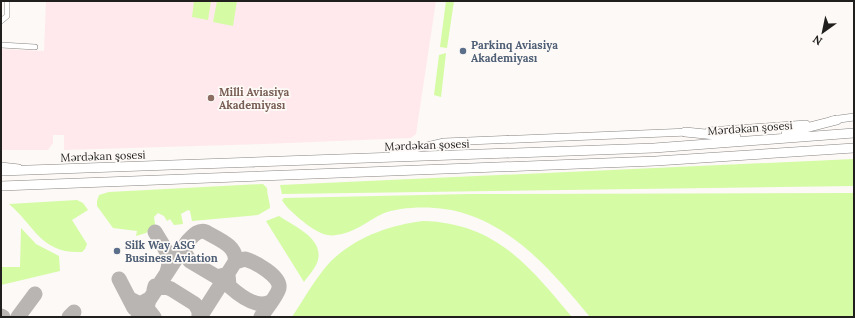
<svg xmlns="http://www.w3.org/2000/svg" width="855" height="318" font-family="Lora,serif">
	<rect width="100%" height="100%" fill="#fcf9f6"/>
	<path fill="#ffe9ed" d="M46 1H436L416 134 411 138 264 144 64 150V135H53V143L48 150H1V49L44 51Z"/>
	<path fill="#d5fba4" d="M194 1H211L208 20 192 17Z
		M217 1H237L233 26 213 22Z
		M446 1H454L447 48 440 47Z
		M446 53 441 97 434 95 439 55Z
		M854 159V186L282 194 280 185Z
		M263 184 267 188C267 195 270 202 270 208L258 215 192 221 190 211 188 210 181 214 183 224 174 225 170 219 167 221 164 216 158 213 154 217 155 224 146 233 136 236 137 231 113 228 97 206V201L99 195 109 192Z
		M854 193V317H590C556 276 519 231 466 214 444 206 404 205 382 214 368 221 352 234 336 235 332 236 325 235 321 233 311 229 286 209 282 200L284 198 470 194Z
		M77 200 83 203 88 210 72 220 87 244 85 249 82 252C41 254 35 226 9 204Z
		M279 216C295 227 326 239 317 263 314 270 308 276 304 282L266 221Z
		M423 221C496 223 529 266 572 317H292C304 299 316 277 331 261 356 237 390 225 423 221Z
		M21 228 36 244 59 256 60 271 1 285V267H20Z"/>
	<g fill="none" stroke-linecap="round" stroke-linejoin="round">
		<path stroke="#b8b5b2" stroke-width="15" d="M155 232C163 246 173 256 167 272
			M187 242 184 252 190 261 217 277 228 274 229 286C239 295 257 309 270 302
			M119 279 134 308
			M155 286 154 290 163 286 171 289 195 304 199 311V317
			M130 299 140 304 149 299 147 308 154 317
			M1 316 3 317
			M18 317 35 294
			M69 317 74 312
			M138 317 187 242C193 236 198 229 206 232 218 239 238 246 235 262
			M200 317 235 262 245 259C255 262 281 276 279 288 278 295 265 310 261 317"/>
		<defs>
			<path id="street" d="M1 21 7 16V1
				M1 45 35 47
				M1 165 19 167"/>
			<path id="secondary" d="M832 120 854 117
				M709 131 806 124
				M393 154 444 142 689 132"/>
			<path id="highway" d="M685 132 736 137
				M786 133 837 120
				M1 171 654 148 854 133
				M1 186 656 161 854 148"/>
		</defs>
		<use href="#street" stroke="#888582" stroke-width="6"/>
		<use href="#secondary" stroke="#888582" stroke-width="8"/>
		<use href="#highway" stroke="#888582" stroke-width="10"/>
		<use href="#street" stroke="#fff" stroke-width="5"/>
		<use href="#secondary" stroke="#fff" stroke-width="7"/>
		<use href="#highway" stroke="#fff" stroke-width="9"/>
	</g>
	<g fill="#5c6f8a" stroke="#fcf9f6" stroke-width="1.5">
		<circle cx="463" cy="51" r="4"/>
		<circle cx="117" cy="251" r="4"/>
	</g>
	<circle fill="#8d6e63" stroke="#fcf9f6" stroke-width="1.5" cx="211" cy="98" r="4"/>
	<g text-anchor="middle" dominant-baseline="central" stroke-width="3.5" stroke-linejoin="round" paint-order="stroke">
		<g font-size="11" font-weight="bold" fill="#4e5e75" stroke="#fcf9f6" text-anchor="start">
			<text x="471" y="45">Parkinq Aviasiya<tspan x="471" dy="13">Akademiyası</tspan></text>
			<text x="125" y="245">Silk Way ASG<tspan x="125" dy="13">Business Aviation</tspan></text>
		</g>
		<g font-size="11" font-weight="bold" fill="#785e54" stroke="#fcf9f6" text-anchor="start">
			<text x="219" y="92">Milli Aviasiya<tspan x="219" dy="13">Akademiyası</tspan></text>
		</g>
		<g font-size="11" fill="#201f1e" stroke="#fcf9f6">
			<text transform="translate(750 128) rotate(-4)">Mərdəkan şosesi</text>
			<text transform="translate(427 145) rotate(-2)">Mərdəkan şosesi</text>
			<text transform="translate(103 156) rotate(-2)">Mərdəkan şosesi</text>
		</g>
	</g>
	<rect width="855" height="318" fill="none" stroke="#201f1e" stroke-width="4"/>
	<g transform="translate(823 32) rotate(213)" stroke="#fcf9f6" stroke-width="3" paint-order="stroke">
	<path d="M0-3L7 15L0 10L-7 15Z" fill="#201f1e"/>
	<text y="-6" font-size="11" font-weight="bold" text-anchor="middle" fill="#201f1e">N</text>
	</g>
</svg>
